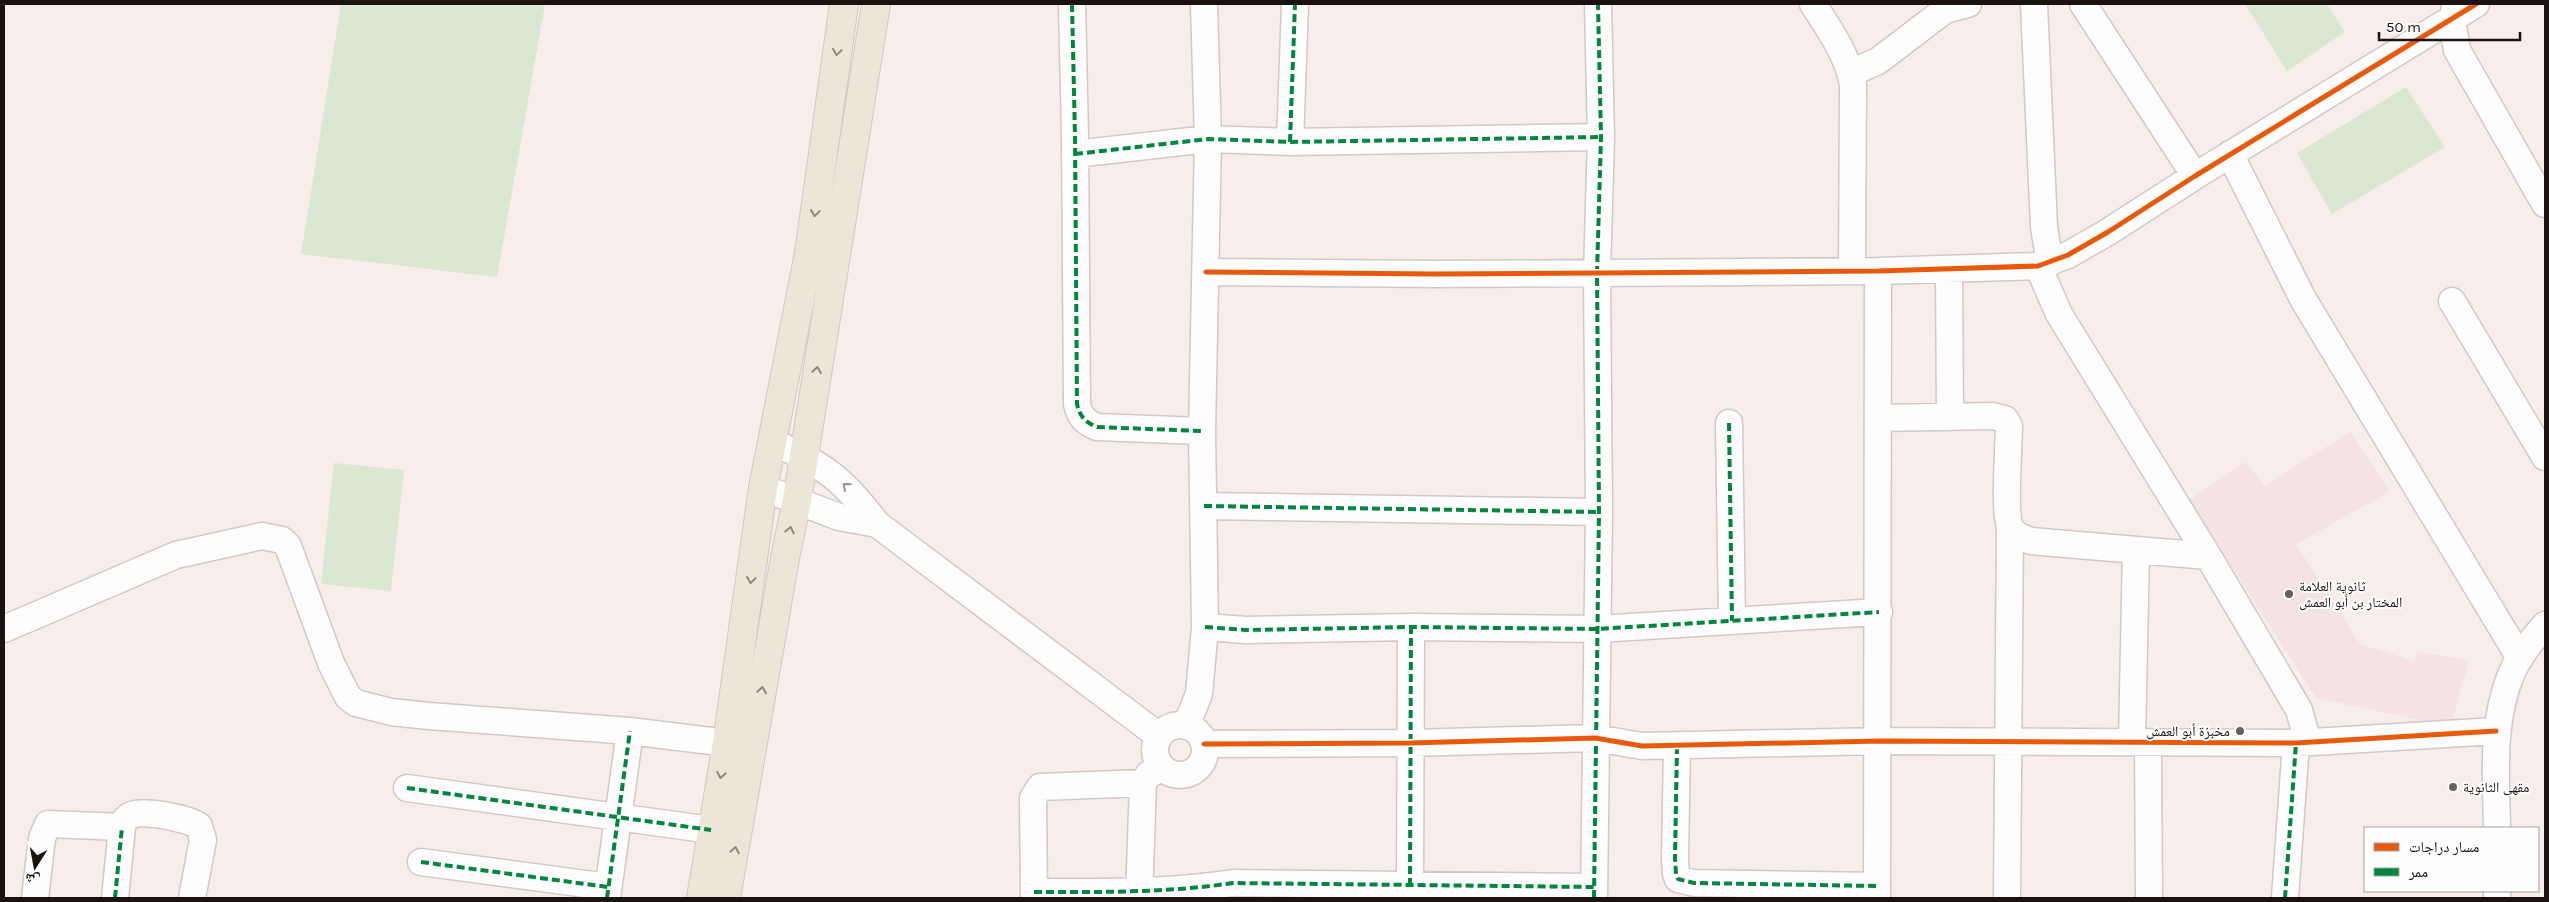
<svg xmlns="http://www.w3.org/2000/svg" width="2549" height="902" font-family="Karla,'Noto Naskh Arabic',sans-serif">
	<rect width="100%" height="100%" fill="#f7eeeb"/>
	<path fill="#f4e2e4" d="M2350 432 2390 491 2296 544 2360 644 2414 661 2417 652 2469 660 2453 718 2443 725 2316 698 2189 500 2246 462 2264 486Z"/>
	<path fill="#dae7d1" d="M341 4H545L497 277 301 254Z
		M2245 4H2327L2345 32 2287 71Z
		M2406 87 2445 147 2332 214 2297 153Z
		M334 463 404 470 391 591 321 584Z"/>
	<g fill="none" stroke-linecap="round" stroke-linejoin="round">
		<defs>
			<path id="minor" d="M1072 4 1075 136 1077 404C1080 417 1085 422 1097 427L1202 431
				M1813 4C1829 29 1848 55 1853 85L1852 271
				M2034 4 2044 227 2050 263
				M2083 4 2195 176
				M2456 4 2452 20 2457 50 2545 204
				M1851 73 1878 61 1945 10 1968 4
				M1290 142 1295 4
				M1075 154 1208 139 1290 142 1601 137
				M2230 154 2303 299 2520 658
				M2038 266 2059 314 2208 556 2299 710 2308 742
				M1949 269 1950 417
				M1206 272 1435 274 1878 271 2038 266 2068 255 2108 232 2195 176 2476 4
				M2452 301 2545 457
				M1878 418 1993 416 2005 419 2009 426C2009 445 2003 516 2011 529 2016 536 2023 538 2031 541L2208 556
				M1729 423 1732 621
				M773 442C824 465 843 479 877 524L1159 736
				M763 488 839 517 877 524
				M1204 506 1599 512
				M1205 627 1246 630 1411 627 1597 629 1879 612
				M4 629 176 555 262 536 282 540 288 546 331 663 348 697 356 703 391 712 429 716 630 731 727 743
				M1155 750a25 25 0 1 1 50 0a25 25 0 1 1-50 0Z
				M1186 726 1199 694 1205 627 1202 431 1208 139 1204 4
				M2132 742 2136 550
				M2148 742 2149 898
				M1204 744 1410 743 1595 738 1642 746 1879 741 2296 743 2496 731
				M1677 746 1675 859 1676 874 1678 879 1694 883 1877 886
				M407 788 711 830
				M2497 828C2496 776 2491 721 2512 672 2520 654 2533 639 2545 625
				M421 862 608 887
				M1410 886 1411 627
				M2497 891V898
				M1034 892C1101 892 1167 893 1233 883L1594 887
				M35 898 42 838 48 824 122 827
				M115 898 122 827C123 824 125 819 128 817 137 807 189 819 199 826L203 840 192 898
				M607 898 630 731
				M1034 898 1033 798 1040 787 1143 783
				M1139 898 1143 783 1149 774 1154 772
				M1594 898 1599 512 1597 273 1601 137 1598 4
				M1877 898 1878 271
				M2007 898 2010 527
				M2285 898 2296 743"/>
			<path id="major" d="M701 898 727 743 763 488 809 253 844 4
				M726 898 785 558 797 500 876 4"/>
		</defs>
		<use href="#minor" stroke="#d1c9c5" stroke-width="29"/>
		<use href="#major" stroke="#cec9c8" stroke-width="30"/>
		<use href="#minor" stroke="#fefcfc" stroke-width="26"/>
		<use href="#major" stroke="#ece6d8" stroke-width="28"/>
		<path stroke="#00873e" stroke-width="4" stroke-dasharray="8 4" stroke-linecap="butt" d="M1072 4 1075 136 1077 404C1080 417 1085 422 1097 427L1202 431
			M1290 142 1295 4
			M1075 154 1208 139 1290 142 1601 137
			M1729 423 1732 621
			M1204 506 1599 512
			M1205 627 1246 630 1411 627 1597 629 1879 612
			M1677 746 1675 859 1676 874 1678 879 1694 883 1877 886
			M407 788 711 830
			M421 862 608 887
			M1410 886 1411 627
			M1034 892C1101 892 1167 893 1233 883L1594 887
			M115 898 122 827
			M607 898 630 731
			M1594 898 1599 512 1597 273 1601 137 1598 4
			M2285 898 2296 743"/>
		<defs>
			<path id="cycleway" d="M1206 272 1435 274 1878 271 2038 266 2068 255 2108 232 2195 176 2476 4
				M1204 744 1410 743 1595 738 1642 746 1879 741 2296 743 2496 731"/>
		</defs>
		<use href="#cycleway" stroke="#fefefe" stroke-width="8"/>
		<use href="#cycleway" stroke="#e8590c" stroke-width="5"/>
	</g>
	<defs><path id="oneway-chevron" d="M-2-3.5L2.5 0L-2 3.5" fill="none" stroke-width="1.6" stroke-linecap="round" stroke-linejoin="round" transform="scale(1.25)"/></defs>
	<g stroke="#8e877e">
		<use href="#oneway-chevron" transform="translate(837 52) rotate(98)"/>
		<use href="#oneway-chevron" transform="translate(815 213) rotate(98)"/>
		<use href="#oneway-chevron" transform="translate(817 370) rotate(-81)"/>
		<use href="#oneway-chevron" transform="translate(790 530) rotate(-78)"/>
		<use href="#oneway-chevron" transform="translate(751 580) rotate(98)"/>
		<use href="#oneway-chevron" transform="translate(762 690) rotate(-81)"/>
		<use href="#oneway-chevron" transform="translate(721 775) rotate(100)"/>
		<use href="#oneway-chevron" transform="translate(735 850) rotate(-80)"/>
	</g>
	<use stroke="#979392" href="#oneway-chevron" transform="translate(846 486) rotate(-139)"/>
	<g fill="#67605d" stroke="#fefefe" stroke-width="2">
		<circle cx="2289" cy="594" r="5"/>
		<circle cx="2240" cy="731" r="5"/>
		<circle cx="2453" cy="787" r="5"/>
	</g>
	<g text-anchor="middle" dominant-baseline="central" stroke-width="4" stroke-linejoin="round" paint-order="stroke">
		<g font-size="14" fill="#1a1310" stroke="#fefefe" text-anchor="start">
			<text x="2299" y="586">ثانوية العلامة<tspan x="2299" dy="16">المختار بن أبو العمش</tspan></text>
			<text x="2230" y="731" text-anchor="end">مخبزة أبو العمش</text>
			<text x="2463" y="787">مقهى الثانوية</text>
		</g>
	</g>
	<rect width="2549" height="902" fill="none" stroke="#1a1310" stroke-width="10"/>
	<rect x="2364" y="827" width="175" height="65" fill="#fefefe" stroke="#a3a09f"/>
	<rect x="2374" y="843" width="25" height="8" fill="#e8590c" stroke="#a3a09f"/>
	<text x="2409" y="852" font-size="15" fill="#1a1310">مسار دراجات</text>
	<rect x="2374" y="868" width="25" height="8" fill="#00873e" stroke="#a3a09f"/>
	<text x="2409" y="877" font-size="15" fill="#1a1310">ممر</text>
	<g transform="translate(35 867) rotate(191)" stroke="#fefefe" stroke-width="4" paint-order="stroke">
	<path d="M0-4L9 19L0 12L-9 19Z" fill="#1a1310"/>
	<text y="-8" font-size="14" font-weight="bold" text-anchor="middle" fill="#1a1310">ش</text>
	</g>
	<path d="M2379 32v8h141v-8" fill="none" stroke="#1a1310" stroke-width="2.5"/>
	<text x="2386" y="32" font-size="15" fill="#1a1310" stroke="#fefefe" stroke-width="4" paint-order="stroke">50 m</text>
</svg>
